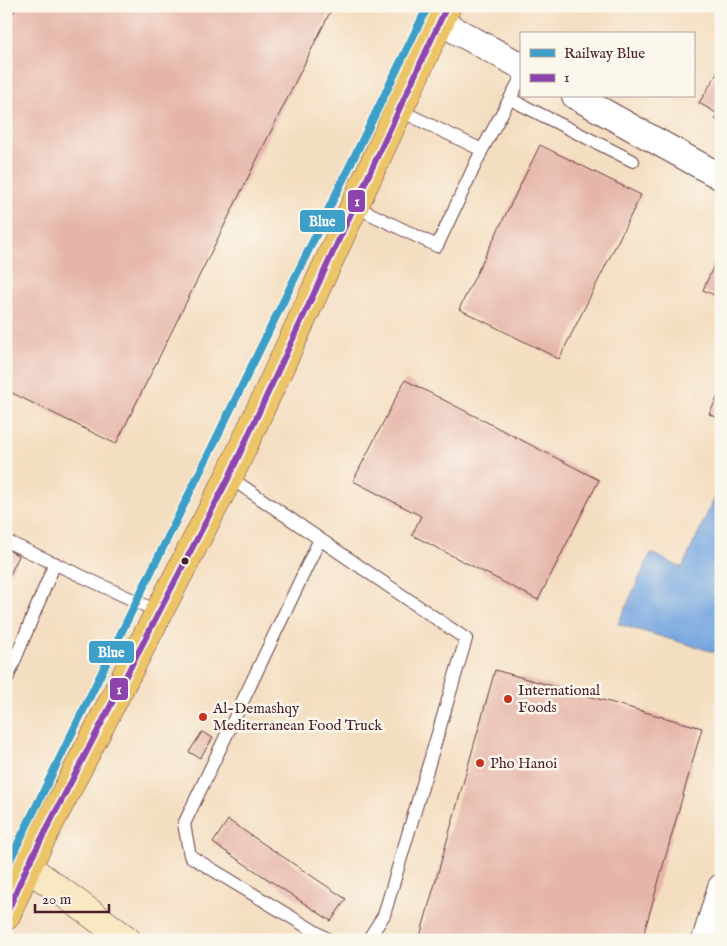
<svg xmlns="http://www.w3.org/2000/svg" width="727" height="946" font-family="'IM FELL English',serif">
	<rect width="100%" height="100%" fill="#fbf7ec"/>
	<filter id="ink" filterUnits="userSpaceOnUse"><feTurbulence type="fractalNoise" baseFrequency=".02" numOctaves="2"/><feDisplacementMap in="SourceGraphic" scale="10" xChannelSelector="R" yChannelSelector="G"/><feConvolveMatrix kernelMatrix="1 2 1 2 8 2 1 2 1" color-interpolation-filters="sRGB"/></filter>
	<filter id="wash" filterUnits="userSpaceOnUse"><feTurbulence type="fractalNoise" baseFrequency=".0096" numOctaves="4" result="noise"/><feDisplacementMap in="SourceGraphic" scale="20" xChannelSelector="R" yChannelSelector="G"/><feGaussianBlur stdDeviation="1.12" result="paint"/><feColorMatrix in="noise" values="0 0 0 0 0 0 0 0 0 0 0 0 0 0 0 0 0 1.4 0 .05"/><feComposite in="paint" operator="in"/></filter>
	<g filter="url(#wash)">
		<rect width="100%" height="100%" fill="#f4dec1"/>
		<path fill="#75a6e0" stroke="#606286" d="M716 495 721 497V654L618 624 651 553 682 568Z"/>
		<g id="blocks">
			<path fill="#e6b5a9" d="M17 6H333L116 444 6 390V25Z
				M721 67V122L715 119 718 114 699 103Z
				M540 145 641 195 559 359 459 309Z
				M721 249V298L703 290Z
				M405 380 599 480 538 600 412 535 421 516 353 481Z
				M721 390V419L709 414Z
				M6 549 19 556 6 583Z
				M495 670 702 728 642 940H419Z
				M202 732 213 738 200 758 189 752Z
				M228 820 346 899 331 921 213 843Z"/>
		</g>
	</g>
	<g filter="url(#ink)">
		<use href="#blocks" fill-opacity="0" stroke="#643c42" stroke-width="1"/>
		<g fill="none" stroke-linecap="round" stroke-linejoin="round">
			<defs>
				<path id="lane" d="M510 99 633 161
					M399 110 482 150
					M354 206 437 246 482 150 521 78
					M229 477 466 639 384 915 368 940
					M320 539 184 824 190 856 329 940
					M6 541 159 612
					M6 681 55 563"/>
				<path id="street" d="M440 22 521 66
					M575 96 721 177
					M705 940 721 887"/>
				<path id="secondary" d="M6 851 127 940"/>
				<path id="primary" d="M6 916 27 867 229 477 447 6"/>
			</defs>
			<use href="#lane" stroke="#643c42" stroke-width="14"/>
			<use href="#street" stroke="#643c42" stroke-width="28"/>
			<use href="#secondary" stroke="#643c42" stroke-width="29"/>
			<use href="#primary" stroke="#643c42" stroke-width="29"/>
			<use href="#lane" stroke="#fff" stroke-width="12"/>
			<use href="#street" stroke="#fff" stroke-width="26"/>
			<use href="#secondary" stroke="#f8e8c3" stroke-width="28"/>
			<use href="#primary" stroke="#edc569" stroke-width="28"/>
			<defs>
				<path id="bus-1" d="M6 915 27 867 229 477 447 6"/>
			</defs>
			<use href="#bus-1" stroke="#fbf7ec" stroke-width="10"/>
			<use href="#bus-1" stroke="#8e44ad" stroke-width="6"/>
			<defs>
				<path id="rail-1" d="M6 868 428 6"/>
			</defs>
			<use href="#rail-1" stroke="#fbf7ec" stroke-width="11"/>
			<use href="#rail-1" stroke="#3e9fc8" stroke-width="8"/>
		</g>
	</g>
	<circle fill="#4a1f2b" stroke="#fbf7ec" stroke-width="2" cx="185" cy="561" r="4.5"/>
	<g fill="#c8321e" stroke="#fbf7ec" stroke-width="2">
		<circle cx="508" cy="699" r="5"/>
		<circle cx="203" cy="717" r="5"/>
		<circle cx="480" cy="763" r="5"/>
	</g>
	<g text-anchor="middle" dominant-baseline="central" stroke-width="5" stroke-linejoin="round" paint-order="stroke">
		<g font-size="15" fill="#4a1f2b" stroke="#fbf7ec" text-anchor="start">
			<text x="518" y="690">International<tspan x="518" dy="17">Foods</tspan></text>
			<text x="213" y="708">Al-Demashqy<tspan x="213" dy="17">Mediterranean Food Truck</tspan></text>
			<text x="490" y="763">Pho Hanoi</text>
		</g>
	</g>
	<g stroke="#fbf7ec" stroke-width="2">
		<rect x="347" y="189" width="19" height="24" rx="5" fill="#8e44ad"/>
		<rect x="299" y="209" width="47" height="24" rx="5" fill="#3e9fc8"/>
		<rect x="88" y="640" width="47" height="24" rx="5" fill="#3e9fc8"/>
		<rect x="109" y="677" width="20" height="24" rx="5" fill="#8e44ad"/>
	</g>
	<g font-size="14" text-anchor="middle" font-weight="bold" fill="#fff">
		<text x="357" y="206">1</text>
		<text x="322" y="226">Blue</text>
		<text x="111" y="657">Blue</text>
		<text x="119" y="694">1</text>
	</g>
	<rect width="727" height="946" fill="none" stroke="#fbf7ec" stroke-width="25"/>
	<rect x="520" y="32" width="175" height="65" fill="#fbf7ec" stroke="#b4a19f"/>
	<rect x="530" y="49" width="25" height="8" fill="#3e9fc8" stroke="#b4a19f"/>
	<text x="564" y="58" font-size="15" fill="#4a1f2b">Railway Blue</text>
	<rect x="530" y="74" width="25" height="8" fill="#8e44ad" stroke="#b4a19f"/>
	<text x="564" y="82" font-size="15" fill="#4a1f2b">1</text>
	<path d="M35 904v8h74v-8" fill="none" stroke="#4a1f2b" stroke-width="2.5"/>
	<text x="42" y="904" font-size="15" fill="#4a1f2b" stroke="#fbf7ec" stroke-width="4" paint-order="stroke">20 m</text>
</svg>
